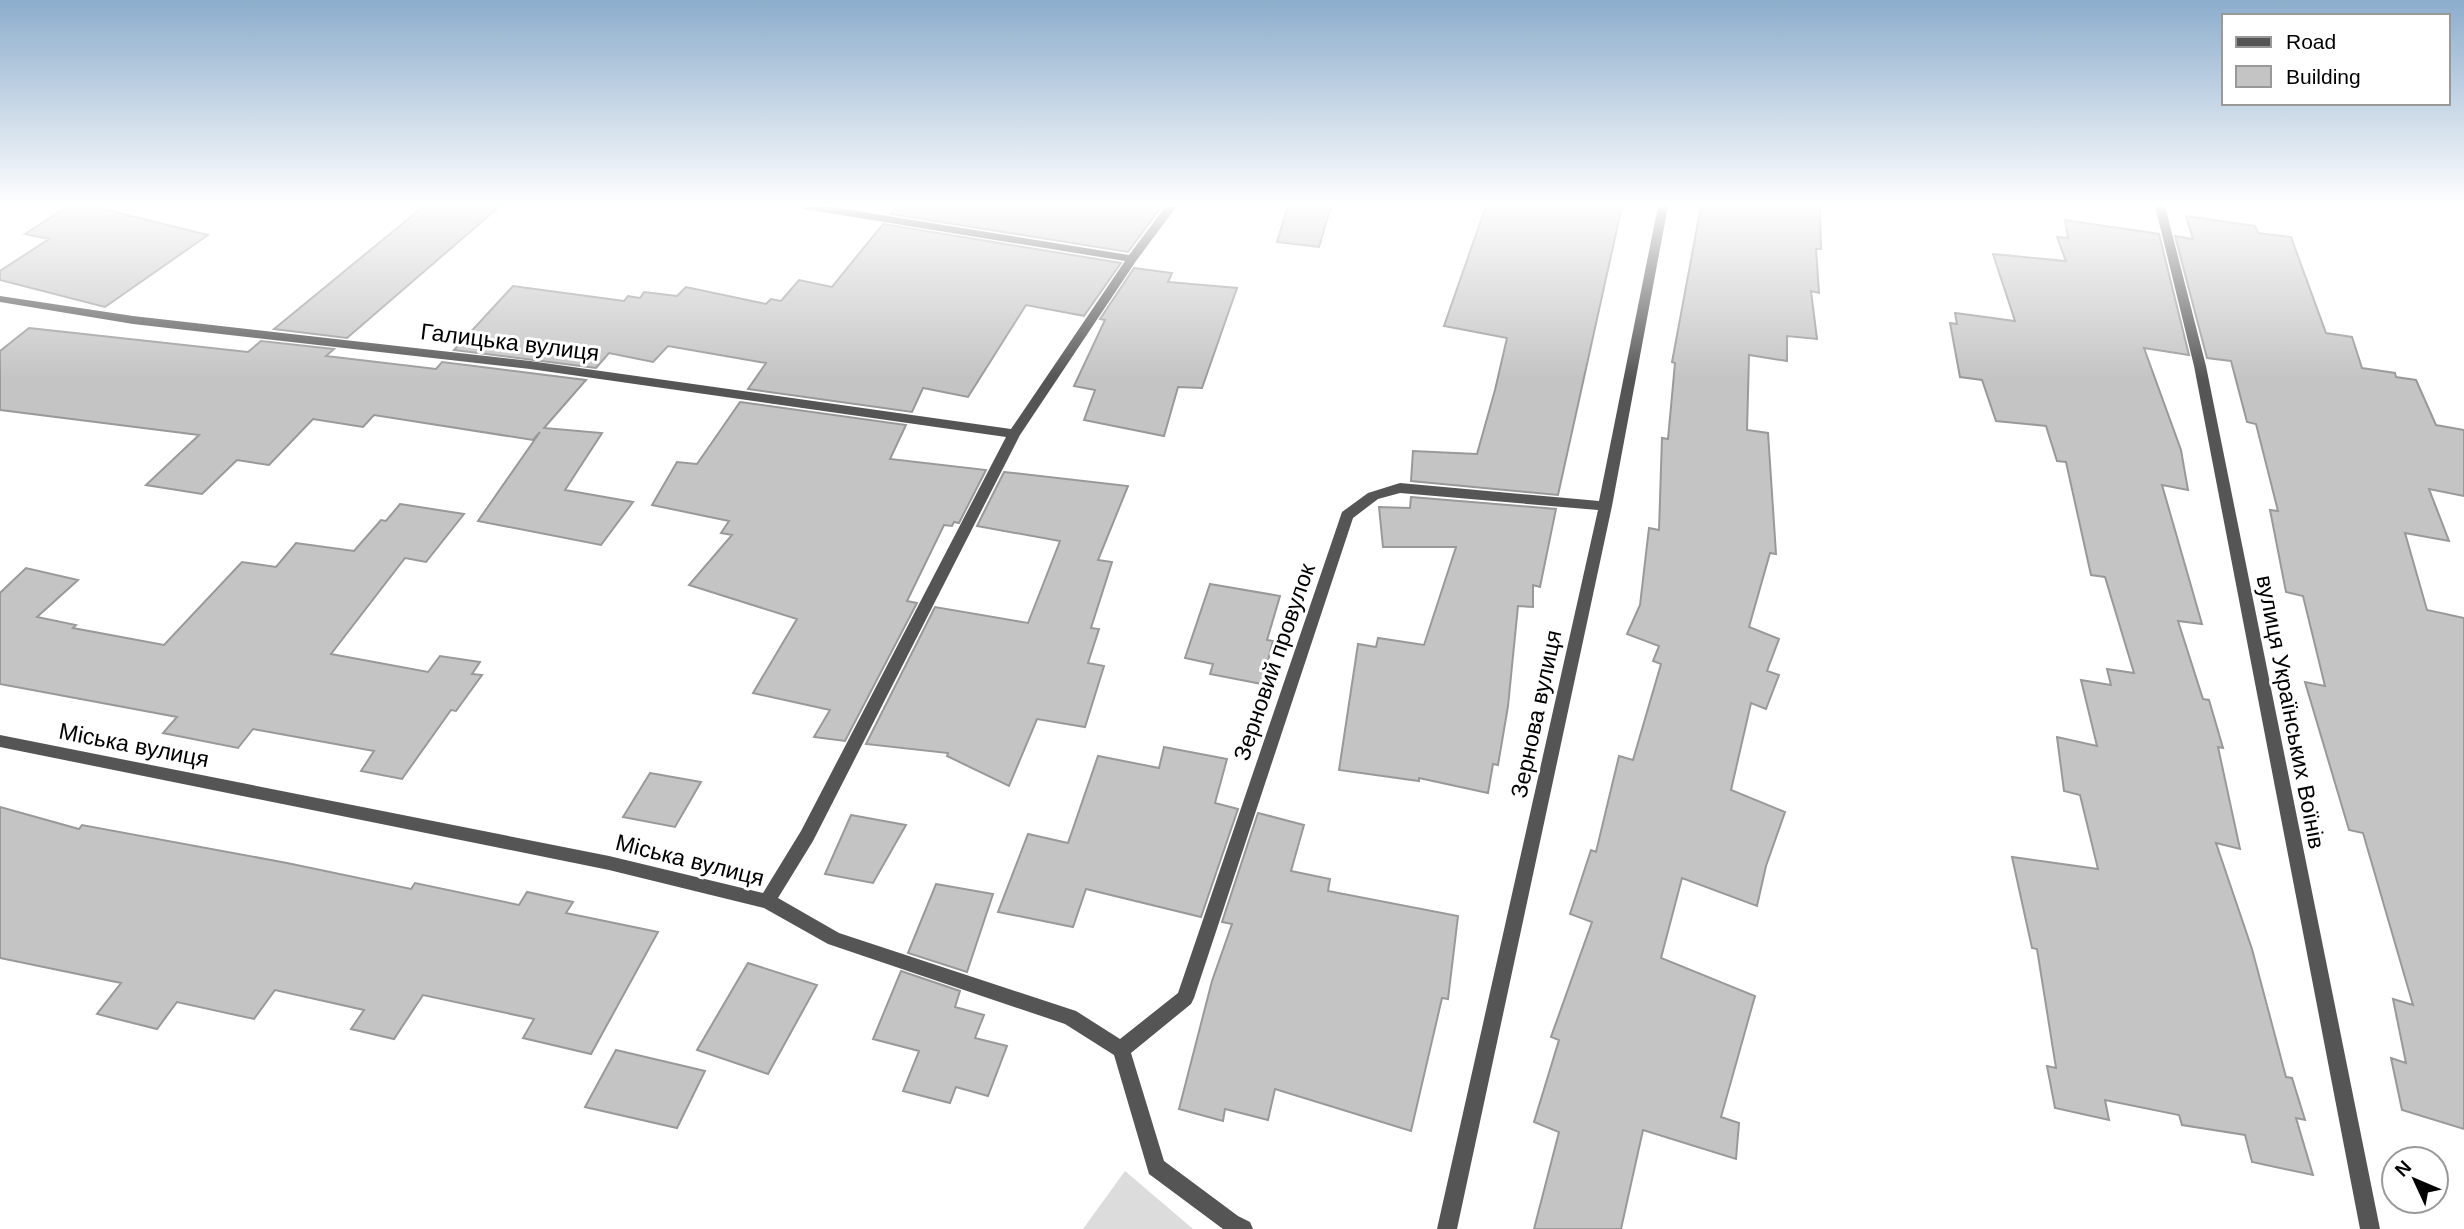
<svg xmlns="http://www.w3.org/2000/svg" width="2464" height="1229" font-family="Helvetica,sans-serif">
	<rect width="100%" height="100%" fill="#fff"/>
	<path fill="#dcdcdc" d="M1125 1171 1193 1229H1083Z"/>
	<path fill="#c4c4c4" stroke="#999" stroke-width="2" d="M68 206H91L208 235 105 307 0 280V271L49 239 25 234Z
		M424 206H500L347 338 274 329Z
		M897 206H1162L1128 252 891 214Z
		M1288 206H1331L1319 247 1277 242Z
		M1486 206H1622L1558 495 1411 481 1413 451 1477 454 1495 390 1507 338 1444 326Z
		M1701 206H1820L1821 249H1816L1819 293 1811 291 1817 339 1787 336V361L1749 355 1747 430 1768 433 1776 554 1770 553 1749 627 1779 639 1767 671 1779 675 1766 709 1751 703 1731 790 1785 812 1766 866 1757 906 1682 878 1661 958 1755 996 1721 1117 1739 1123 1736 1159 1643 1130 1621 1229H1534L1559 1132 1534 1122 1559 1040 1551 1037 1592 922 1570 914 1591 850 1596 852 1619 756 1633 760 1661 664 1653 661 1659 646 1627 634 1640 605 1649 528 1659 530 1662 438 1668 439 1675 363 1672 362Z
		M2186 216 2255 226 2258 233 2291 237 2326 333 2352 337 2362 368 2395 373 2396 377 2416 380 2436 425 2464 430V496L2429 489 2449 541 2405 533 2427 610 2464 618V1129L2402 1110 2391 1058 2406 1063 2393 999 2413 1005 2363 833 2349 830 2305 682 2325 686 2303 596 2286 592 2270 510 2278 511 2256 424 2247 422 2231 361 2207 358 2175 236 2193 239Z
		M2065 220 2159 234 2189 355 2144 348 2181 450 2188 490 2162 485 2202 624 2178 621 2203 699 2209 700 2223 748 2218 747 2240 849 2216 843 2252 949 2286 1077 2292 1078 2305 1120 2296 1118 2313 1175 2252 1162 2245 1135 2182 1125 2179 1115 2105 1100 2109 1120 2055 1108 2047 1066 2056 1068 2037 949 2032 948 2012 857 2098 869 2080 795 2064 791 2057 737 2097 746 2081 680 2111 685 2107 669 2134 673 2105 577 2091 575 2066 462 2057 461 2046 426 1996 421 1982 380 1960 377 1950 323 1957 324 1955 313 2015 321 1993 254 2066 261 2057 237 2068 238Z
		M883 224 1121 263 1084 316 1026 305 968 397 923 388 912 412 748 389 766 363 668 346 653 362 609 353 596 368 454 350 513 286 624 301 628 296 640 298 644 292 677 296 686 287 766 304 771 299 781 301 799 280 832 287Z
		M1134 268 1172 273 1168 282 1237 288 1202 388 1178 387 1164 436 1084 420 1095 390 1074 386 1105 320 1100 319Z
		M29 328 248 352 261 341 334 349 326 356 436 369 442 362 586 380 544 428 602 433 565 490 633 502 601 545 478 521 540 432 533 440 374 415 363 427 313 419 269 465 237 460 202 494 146 485 199 435 0 410V351Z
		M740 402 906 425 890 459 986 470 959 523 954 522 952 526 944 525 907 601 917 603 845 741 814 737 830 710 753 693 797 619 689 585 732 535 721 533 729 521 652 505 677 462 697 464Z
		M1004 472 1128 486 1098 560 1112 562 1091 628 1099 629 1088 663 1104 666 1085 727 1037 719 1009 786 947 756 948 753 866 744 935 607 1028 623 1060 541 977 526Z
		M1411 497 1556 509 1540 587 1533 585V607L1518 606 1508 706 1498 765 1493 764 1488 793 1419 778V781L1339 770 1358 644 1376 647 1378 638 1424 645 1456 547H1383L1379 507 1410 508Z
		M400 504 464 514 426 562 405 558 331 654 428 672 440 656 480 662 472 674 482 675 456 711 451 710 402 779 361 771 374 751 253 729 238 748 163 733 177 717 0 684V593L26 568 78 580 37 617 76 625 73 628 164 645 242 562 276 567 296 543 354 551 381 520 386 521Z
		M1210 584 1280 596 1267 640 1273 641 1262 684 1210 674 1213 664 1185 658Z
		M1164 747 1227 759 1215 803 1238 809 1201 917 1086 889 1073 927 998 912 1028 834 1068 843 1098 756 1159 768Z
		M650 773 701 782 675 827 623 817Z
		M0 807 79 829 82 825 287 863 411 889 415 883 519 905 527 892 573 902 566 913 658 932 591 1054 523 1038 534 1019 423 995 394 1039 351 1029 364 1010 275 990 254 1019 177 1002 157 1029 97 1014 121 983 0 958Z
		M1258 813 1304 825 1291 871 1330 879 1328 891 1458 916 1448 999 1442 998 1411 1131 1275 1089 1268 1120 1225 1109 1223 1121 1179 1109 1212 981 1232 924 1222 922Z
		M851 815 906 825 873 883 825 874Z
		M936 884 993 894 967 972 908 953Z
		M748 963 817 985 768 1074 697 1050Z
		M901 971 960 991 955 1007 984 1015 975 1038 1007 1046 988 1096 956 1087 950 1103 903 1091 919 1051 873 1039Z
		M616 1050 705 1071 677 1128 585 1107Z"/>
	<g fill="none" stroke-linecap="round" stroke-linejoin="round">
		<path fill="#555" fill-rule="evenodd" d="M799 206H826L1129 255 1166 206H1177L1136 261 1020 435 813 841 778 898 839 933 1076 1011 1120 1039 1178 993 1342 512 1368 493 1400 483 1599 501 1658 206H1668L1612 506 1457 1229H1437L1598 510 1400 493 1378 499 1353 518 1194 998 1191 1004 1131 1053 1164 1161 1238 1216 1250 1222 1253 1229H1223L1149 1174 1114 1055 1065 1024 828 944 764 908 609 870 0 747V735L609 856 763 893 801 831 1006 437 530 369 133 324 0 302V296L133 316 530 361 1011 429 1125 261 804 209Z
			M2155 206H2165L2206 366 2380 1229H2360L2194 366Z"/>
	</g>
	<linearGradient id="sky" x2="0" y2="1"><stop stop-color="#8cadcc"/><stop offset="0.54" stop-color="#fff"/><stop offset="1" stop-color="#fff" stop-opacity="0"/></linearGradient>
	<rect width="2464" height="379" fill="url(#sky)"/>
	<g text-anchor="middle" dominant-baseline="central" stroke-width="6" stroke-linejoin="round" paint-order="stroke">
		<g font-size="23" fill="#000" stroke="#fff">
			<text transform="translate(510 342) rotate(7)">Галицька вулиця</text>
			<text transform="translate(1274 662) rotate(-71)">Зерновий провулок</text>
			<text transform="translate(2291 712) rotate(79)">вулиця Українських Воїнів</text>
			<text transform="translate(1536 714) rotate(-78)">Зернова вулиця</text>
			<text transform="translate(134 745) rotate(11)">Міська вулиця</text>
			<text transform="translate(690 860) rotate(14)">Міська вулиця</text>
		</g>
	</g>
	<rect x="2222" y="14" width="228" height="91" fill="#ffffff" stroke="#999999" stroke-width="2"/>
	<rect x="2236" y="37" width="35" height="10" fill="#555555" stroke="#999999" stroke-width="2"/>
	<text x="2286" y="49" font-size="21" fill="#000000">Road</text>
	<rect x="2236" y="66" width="35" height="21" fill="#c4c4c4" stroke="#999999" stroke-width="2"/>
	<text x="2286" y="84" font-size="21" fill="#000000">Building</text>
	<g transform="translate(2415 1180) rotate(314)"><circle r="33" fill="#ffffff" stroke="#999999" stroke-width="2"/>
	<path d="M0-5L12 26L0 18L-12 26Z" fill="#000000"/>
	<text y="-10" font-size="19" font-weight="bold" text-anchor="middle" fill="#000000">N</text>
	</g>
</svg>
